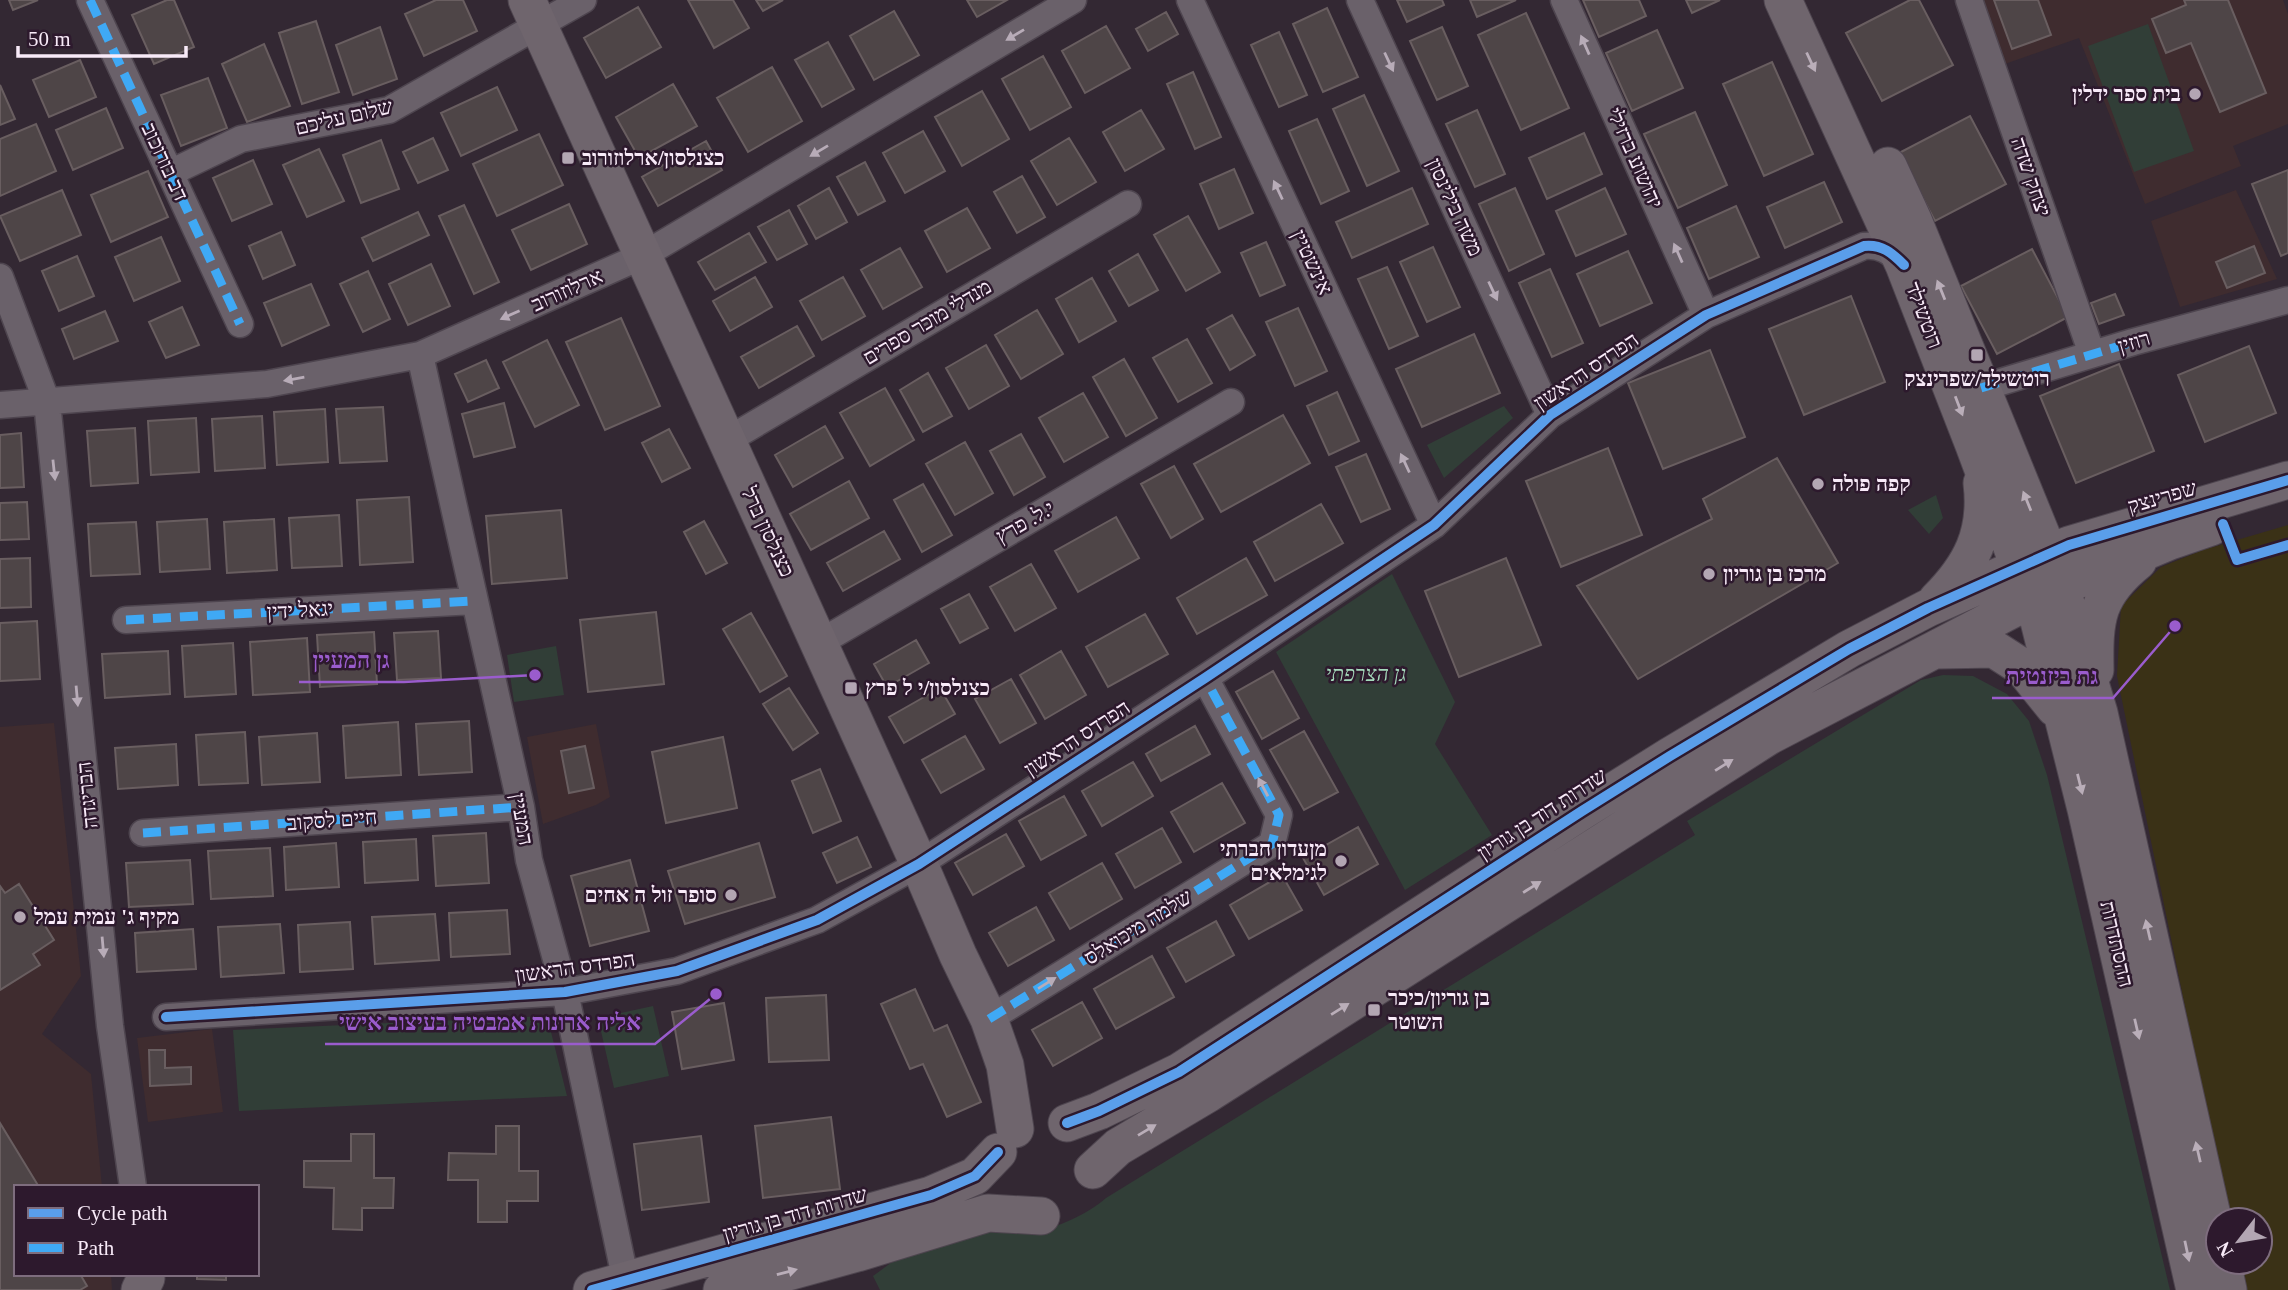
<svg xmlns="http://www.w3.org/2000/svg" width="2288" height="1290" font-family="'Times New Roman',Heebo,serif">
	<rect width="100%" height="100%" fill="#332833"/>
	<path fill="#3f2c2f" d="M1982 0H2283L2288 14V124L2233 146 2241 166 2145 204 2079 38 2002 65Z
		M2236 190 2277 279 2180 307 2151 221Z
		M54 723 81 976 42 1034 91 1074 102 1187H16V1274H111L112 1290H0V727Z
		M596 724 610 797 596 805 543 824 527 737Z
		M212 1029 223 1112 148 1122 137 1038Z"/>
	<path fill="#313e37" d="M2148 24 2194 151 2134 172 2088 46Z
		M1504 406 1513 418 1444 478 1427 445Z
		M1936 495 1943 518 1929 534 1908 510Z
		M1392 574 1455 702 1435 744 1492 835 1405 890 1276 652Z
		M556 646 564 695 514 702 507 655Z
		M1943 675 1973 676 2007 694 2029 721 2047 775 2170 1290H880L873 1276C904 1254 934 1229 974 1225 987 1223 1003 1231 1017 1232 1043 1236 1087 1215 1106 1198L1695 835 1687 821 1921 680Z
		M653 1006 669 1076 614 1088 598 1018Z
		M547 1016 567 1096 239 1111 233 1030Z"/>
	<path fill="#3a3116" d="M2288 525V1290H2243L2237 1262H2260V1220H2229L2117 676 2121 606 2161 567 2203 550Z"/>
	<path fill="#4e4547" stroke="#695e60" stroke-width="2" d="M9 0H38L13 10Z
		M167 0H174L194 47 154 64 132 15Z
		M436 0H463L477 31 424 56 405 14Z
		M688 0H733L749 28 714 48Z
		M756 0H783L763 11Z
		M967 0H1007L977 17Z
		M1397 0H1442L1444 5 1407 22Z
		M1470 0H1516L1477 17Z
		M1583 0H1639L1646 16 1599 37Z
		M1686 0H1720L1692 13Z
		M1910 0H1919L1953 65 1882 101 1846 33Z
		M1994 0H2038L2051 35 2012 49Z
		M2184 0H2228L2266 93 2220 112 2191 43 2166 53 2152 19 2186 5Z
		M638 7 661 47 606 78 584 38Z
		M1327 8 1358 77 1323 92 1293 24Z
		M894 11 919 55 874 80 850 36Z
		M1166 12 1178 34 1148 51 1136 29Z
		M1526 13 1569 108 1521 130 1478 35Z
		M316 21 339 92 302 104 279 33Z
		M1106 26 1130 68 1085 93 1062 51Z
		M380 27 397 79 353 95 336 45Z
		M1442 27 1468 86 1437 100 1410 41Z
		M1657 30 1683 88 1632 111 1606 53Z
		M1279 32 1307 95 1279 107 1251 45Z
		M828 42 854 89 822 107 795 60Z
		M264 44 290 106 247 122 222 64Z
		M1043 56 1071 107 1030 130 1002 79Z
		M80 60 96 97 49 117 33 80Z
		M1772 62 1813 154 1764 176 1723 84Z
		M772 67 802 121 748 152 717 98Z
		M1193 72 1221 137 1195 149 1167 84Z
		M208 78 227 128 181 146 161 95Z
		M673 84 697 126 639 158 616 117Z
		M0 85 15 119 0 125Z
		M497 87 517 130 461 156 441 113Z
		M982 91 1009 139 962 166 935 117Z
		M1364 95 1399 171 1367 186 1333 109Z
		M106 108 123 148 73 170 56 130Z
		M1141 110 1164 149 1125 171 1103 132Z
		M1477 110 1505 174 1475 187 1446 124Z
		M1695 112 1727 185 1678 208 1644 134Z
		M1970 116 2006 184 1935 221 1899 153Z
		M1317 119 1349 191 1321 204 1289 131Z
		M36 124 56 171 0 196V139Z
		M923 131 945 171 905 193 883 153Z
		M1584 133 1602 174 1547 199 1529 158Z
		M539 134 563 185 497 216 473 164Z
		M433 138 448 170 418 183 403 152Z
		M1069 138 1096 182 1057 205 1031 161Z
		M381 140 399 189 361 203 343 155Z
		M706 141 722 170 658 206 642 177Z
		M319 149 344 201 307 217 283 165Z
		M253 160 272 204 232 221 213 178Z
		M865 162 885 201 858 215 837 177Z
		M1234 169 1253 213 1219 229 1200 184Z
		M2288 170V253L2281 256 2252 184Z
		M148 171 168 217 111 242 91 195Z
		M1022 176 1045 217 1017 233 994 192Z
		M1824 182 1842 222 1785 248 1767 207Z
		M829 188 847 222 816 239 798 206Z
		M1412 188 1428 224 1352 258 1336 222Z
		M1515 188 1544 254 1509 271 1479 204Z
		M1605 188 1626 234 1576 256 1556 211Z
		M62 190 81 235 20 261 0 216Z
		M569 204 587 244 531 270 512 230Z
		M464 205 499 282 474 294 439 216Z
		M1736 206 1759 257 1709 279 1687 228Z
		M967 208 990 248 947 272 925 231Z
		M789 210 807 244 777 260 758 227Z
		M418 212 429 235 373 261 362 238Z
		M1188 216 1220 272 1186 291 1154 235Z
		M281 232 295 265 263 279 249 246Z
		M749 233 766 262 715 290 698 262Z
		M161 237 180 281 134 301 115 257Z
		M1266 242 1285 285 1260 296 1241 253Z
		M2254 246 2265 273 2227 288 2216 262Z
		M1433 247 1460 307 1427 322 1400 262Z
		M900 248 922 287 883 309 861 270Z
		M2032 249 2068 317 1997 354 1961 286Z
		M1628 251 1652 303 1600 326 1577 274Z
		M1138 254 1158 290 1129 306 1109 271Z
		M77 256 94 296 59 311 42 271Z
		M431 264 450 306 408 325 389 284Z
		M1387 267 1418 336 1389 349 1358 279Z
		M1550 269 1583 343 1552 357 1519 283Z
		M368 271 390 319 363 332 340 284Z
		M755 277 772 307 730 331 713 301Z
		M843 277 865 316 822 340 800 301Z
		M1092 278 1116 321 1079 342 1056 299Z
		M311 284 329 325 282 346 264 303Z
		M2115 294 2124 315 2099 324 2091 303Z
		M1851 296 1885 382 1804 415 1769 329Z
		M182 307 199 345 166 358 149 322Z
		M1298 308 1327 371 1295 386 1266 322Z
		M1037 310 1063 354 1021 379 995 335Z
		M105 311 118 341 74 359 62 329Z
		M1232 315 1255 355 1230 370 1207 329Z
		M621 318 660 406 605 430 566 342Z
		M797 326 814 356 759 388 741 357Z
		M1474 334 1500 393 1422 427 1396 369Z
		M1187 339 1212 383 1178 402 1153 358Z
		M547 340 579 405 535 427 503 362Z
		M986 345 1009 386 969 409 946 368Z
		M2249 346 2276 413 2205 442 2178 375Z
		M1710 350 1745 437 1663 469 1628 383Z
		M1124 359 1157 418 1126 436 1093 377Z
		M486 360 499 388 468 402 455 374Z
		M2119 364 2154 451 2076 483 2040 396Z
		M928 373 952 416 923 432 900 390Z
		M885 388 914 440 870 466 840 413Z
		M1337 392 1359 441 1329 455 1307 406Z
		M1083 393 1108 437 1064 462 1039 418Z
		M504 403 515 447 474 457 462 414Z
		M383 407 387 461 340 463 336 409Z
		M325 409 328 462 277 465 274 412Z
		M1283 415 1310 463 1221 512 1194 464Z
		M262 416 265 468 215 471 212 419Z
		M196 418 199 472 151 475 148 421Z
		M825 426 843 458 793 487 775 455Z
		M135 428 138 483 91 486 87 431Z
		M669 429 690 468 662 482 642 443Z
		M21 433 24 487 0 488V435Z
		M1021 434 1045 477 1014 495 990 451Z
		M965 442 993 493 955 515 926 464Z
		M1608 448 1642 535 1561 567 1526 481Z
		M1366 454 1390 509 1361 522 1336 467Z
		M1777 458 1838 563 1638 679 1577 586 1712 519 1703 499Z
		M1174 466 1203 519 1171 538 1141 484Z
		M849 481 869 518 811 550 790 514Z
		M923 484 952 535 922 552 894 500Z
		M409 497 413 562 360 565 357 500Z
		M27 502 29 539 0 540V503Z
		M1321 504 1343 543 1275 581 1254 542Z
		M561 510 567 578 492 584 486 516Z
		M339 515 342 566 292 568 289 518Z
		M1116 517 1139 558 1078 592 1055 551Z
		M207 519 210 569 160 572 157 522Z
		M274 519 277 570 227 573 224 522Z
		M704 521 727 563 706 574 684 532Z
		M136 522 140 574 91 576 88 524Z
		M884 531 900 559 843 591 827 563Z
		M30 558 31 607 0 608V559Z
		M1246 558 1267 595 1197 634 1177 598Z
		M1506 558 1541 645 1459 677 1425 591Z
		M1031 564 1056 608 1015 631 990 587Z
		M969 594 988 628 960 643 941 609Z
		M656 612 664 684 588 692 580 620Z
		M751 613 787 676 760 692 723 629Z
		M1145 614 1168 654 1108 687 1086 647Z
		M37 621 40 679 0 681V623Z
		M438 631 441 678 397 680 394 633Z
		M374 632 377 684 320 687 317 635Z
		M307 638 310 692 253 695 250 642Z
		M916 640 929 663 887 687 874 664Z
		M233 643 236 694 185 697 182 646Z
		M168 651 170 694 105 698 102 654Z
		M1061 651 1086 695 1045 719 1020 675Z
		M1273 671 1299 718 1262 739 1236 692Z
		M1011 679 1036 723 1000 743 975 699Z
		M789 688 818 733 793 750 763 704Z
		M940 688 955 714 904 743 889 717Z
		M469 721 472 772 419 775 416 724Z
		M398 722 401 775 346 778 343 726Z
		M1195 726 1210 754 1161 781 1146 754Z
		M1304 731 1338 792 1304 810 1270 750Z
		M245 732 248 783 199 785 196 735Z
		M317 733 320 782 262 785 259 737Z
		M965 736 984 769 941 793 922 760Z
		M723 737 737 808 666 823 652 752Z
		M176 744 178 785 118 789 115 748Z
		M585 746 594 788 569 793 561 751Z
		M1133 762 1153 796 1102 826 1082 791Z
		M820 769 841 821 813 833 792 781Z
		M1222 783 1245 823 1194 852 1171 812Z
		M1064 796 1086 835 1041 860 1019 821Z
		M1358 827 1378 864 1324 895 1303 858Z
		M1162 828 1181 862 1135 888 1116 854Z
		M486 833 489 883 436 886 433 836Z
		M1006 834 1024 866 973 895 955 863Z
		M857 837 871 867 837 883 823 853Z
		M416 839 418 880 365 883 363 842Z
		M336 843 339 887 286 890 284 847Z
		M759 843 775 897 685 924 668 871Z
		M270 848 273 896 211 899 208 851Z
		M190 860 193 904 129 907 126 863Z
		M630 860 649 931 590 946 571 876Z
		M1102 863 1122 899 1070 929 1049 893Z
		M1282 875 1302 910 1249 939 1230 905Z
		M19 884 54 940 33 954 40 965 0 990V886L5 893Z
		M1036 907 1054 940 1008 966 989 933Z
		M507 910 510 954 451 957 449 913Z
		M435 914 439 960 375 964 372 917Z
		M1216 921 1234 955 1186 982 1167 948Z
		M350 922 353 969 300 972 298 925Z
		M280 924 284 973 221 977 218 927Z
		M193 929 196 969 137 972 135 933Z
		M1152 956 1174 997 1116 1029 1094 989Z
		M915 989 934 1031 947 1025 981 1102 947 1117 923 1064 910 1069 881 1004Z
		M826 995 829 1060 769 1062 766 998Z
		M1082 1002 1102 1038 1053 1066 1032 1030Z
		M724 1003 734 1060 682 1069 672 1012Z
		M149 1050H165V1068L191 1067V1084L150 1086Z
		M831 1117 840 1189 763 1198 755 1126Z
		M0 1123 39 1187H16V1274H80L87 1286 80 1290H0Z
		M496 1126H519V1171H538V1201H507V1222H478V1180H448L449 1153 496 1154Z
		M351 1134H374V1178H394L393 1208H362V1230L333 1229 334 1188 304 1187V1161H351Z
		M701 1136 709 1202 642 1210 634 1144Z
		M197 1274H226V1280L197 1279Z"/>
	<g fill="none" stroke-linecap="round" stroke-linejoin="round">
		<defs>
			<path id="street" d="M90 0 240 324
				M1190 0 1434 525
				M1360 0 1550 415
				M1564 0 1706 315
				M1969 0 2092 354
				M170 173 241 139 389 110 583 0
				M0 277 47 402 110 1026 133 1187
				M420 355 521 807 529 860 565 992 626 1282
				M1981 388 2133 342 2288 300
				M0 405 267 384 420 355 642 256 1073 0
				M726 441 1128 204
				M126 620 474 601
				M819 643 1231 402
				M143 833 521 807
				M166 1017 565 992 677 971 817 920 919 864 1205 678 1434 525 1550 415 1706 315 1864 246C1881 244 1891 252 1903 264
				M989 1019 1272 844 1279 815 1205 678"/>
			<path id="secondary" d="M527 0 919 864 958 955 989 1019 1005 1065 1015 1129
				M1783 0 1904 265 1974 445 2038 617 2086 809 2195 1290
				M1888 166 1913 220 2041 534 2061 587 2099 713 2218 1242
				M1937 600C1971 566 1988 533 1982 483
				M1939 650 1994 649 2022 667 2055 708
				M2095 670C2094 619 2096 595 2138 561
				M1067 1123 1099 1111 1179 1072 1582 811 1670 756 1849 649 1928 608 2069 545 2288 480
				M1093 1170 1118 1147 1209 1093 1769 736 2032 599 2170 541 2211 527
				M2222 1262 2228 1290
				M140 1290 146 1278
				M592 1290 931 1195 975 1176 998 1152
				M722 1290 857 1253 988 1213 1041 1216"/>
		</defs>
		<use href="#street" stroke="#4e454f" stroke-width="29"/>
		<use href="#secondary" stroke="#4e454f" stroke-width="39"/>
		<use href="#street" stroke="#6a616a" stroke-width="26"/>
		<use href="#secondary" stroke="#6f656d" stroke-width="37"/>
		<path stroke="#3fa9f5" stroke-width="9" stroke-dasharray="18 9" stroke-linecap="butt" d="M90 0 240 324
			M1981 388 2133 342
			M126 620 474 601
			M143 833 521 807
			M989 1019 1272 844 1279 815 1205 678"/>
		<defs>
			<path id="cycleway" d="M2223 524 2237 560 2288 545
				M166 1017 565 992 677 971 817 920 919 864 1205 678 1434 525 1550 415 1706 315 1864 246C1882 244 1892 253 1904 265
				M1067 1123 1099 1111 1179 1072 1582 811 1670 756 1849 649 1928 608 2069 545 2288 480
				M592 1290 931 1195 975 1176 998 1152"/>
		</defs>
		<use href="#cycleway" stroke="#2d192d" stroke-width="15"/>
		<use href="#cycleway" stroke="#5a9eea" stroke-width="10"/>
	</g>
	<defs><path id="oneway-solid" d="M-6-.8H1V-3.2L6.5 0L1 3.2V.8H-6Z" transform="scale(1.75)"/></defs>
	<g fill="#b8acb8">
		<use href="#oneway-solid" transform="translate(1015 35) rotate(149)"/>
		<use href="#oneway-solid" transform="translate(1585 45) rotate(-114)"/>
		<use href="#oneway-solid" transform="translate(1389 62) rotate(65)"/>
		<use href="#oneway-solid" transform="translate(819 151) rotate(149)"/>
		<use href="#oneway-solid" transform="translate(1278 190) rotate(-115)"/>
		<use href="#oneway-solid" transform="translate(1678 253) rotate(-114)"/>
		<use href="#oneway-solid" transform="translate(1493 291) rotate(65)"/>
		<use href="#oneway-solid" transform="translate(510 315) rotate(156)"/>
		<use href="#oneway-solid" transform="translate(294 379) rotate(170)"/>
		<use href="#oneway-solid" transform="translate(1405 463) rotate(-115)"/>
		<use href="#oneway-solid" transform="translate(54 470) rotate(84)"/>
		<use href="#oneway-solid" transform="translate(77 696) rotate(85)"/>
		<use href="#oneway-solid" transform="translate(1263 787) rotate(-118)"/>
		<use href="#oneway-solid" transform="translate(103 947) rotate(85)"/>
		<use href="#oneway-solid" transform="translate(1047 983) rotate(-32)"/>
	</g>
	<g fill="#baaeb9">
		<use href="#oneway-solid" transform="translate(1811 62) rotate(65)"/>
		<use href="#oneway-solid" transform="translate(1941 290) rotate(-112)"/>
		<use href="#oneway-solid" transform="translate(1959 406) rotate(69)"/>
		<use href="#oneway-solid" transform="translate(2027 501) rotate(-112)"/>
		<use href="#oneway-solid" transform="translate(1724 765) rotate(-32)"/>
		<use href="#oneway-solid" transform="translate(2080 784) rotate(76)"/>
		<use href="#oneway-solid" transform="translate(1532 887) rotate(-32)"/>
		<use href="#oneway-solid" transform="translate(2148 930) rotate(-103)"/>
		<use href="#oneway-solid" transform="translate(1340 1009) rotate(-32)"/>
		<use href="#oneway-solid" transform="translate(2137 1029) rotate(77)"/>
		<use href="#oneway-solid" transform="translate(1147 1130) rotate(-31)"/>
		<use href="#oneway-solid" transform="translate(2198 1152) rotate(-103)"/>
		<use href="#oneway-solid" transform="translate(2187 1251) rotate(78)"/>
		<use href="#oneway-solid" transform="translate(787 1272) rotate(-15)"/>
	</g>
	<g fill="#b3a6b3" stroke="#2d192d" stroke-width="2.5">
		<circle cx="2195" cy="94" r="7"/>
		<rect x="561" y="151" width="14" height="14" rx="3.5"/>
		<rect x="1970" y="348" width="14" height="14" rx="3.5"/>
		<circle cx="1818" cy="484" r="7"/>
		<circle cx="1709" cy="574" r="7"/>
		<rect x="844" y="681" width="14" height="14" rx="3.5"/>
		<circle cx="1341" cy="861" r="7"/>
		<circle cx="731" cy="895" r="7"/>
		<circle cx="20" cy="917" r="7"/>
		<rect x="1367" y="1003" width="14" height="14" rx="3.5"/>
	</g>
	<g text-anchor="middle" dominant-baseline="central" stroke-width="5" stroke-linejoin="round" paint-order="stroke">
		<g font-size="21" font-weight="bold" fill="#f8eaf8" stroke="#2d192d" text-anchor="start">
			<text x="2181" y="94" text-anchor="end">בית ספר ידלין</text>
			<text x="582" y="158">כצנלסון/ארלוזורוב</text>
			<text x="1977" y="379" text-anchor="middle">רוטשילד/שפרינצק</text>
			<text x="1832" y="484">קפה פולה</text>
			<text x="1723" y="574">מרכז בן גוריון</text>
			<text x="865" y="688">כצנלסון/י ל פרץ</text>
			<text x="1327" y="849" text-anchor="end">מןעדון חברתי<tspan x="1327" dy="24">לגימלאים</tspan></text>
			<text x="717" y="895" text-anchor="end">סופר זול ה אחים</text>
			<text x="34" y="917">מקיף ג' עמית עמל</text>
			<text x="1388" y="998">בן גוריון/כיכר<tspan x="1388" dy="24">השוטר</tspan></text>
		</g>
		<g font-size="21" fill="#f8eaf8" stroke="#2d192d">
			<text transform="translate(344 117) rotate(-13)">שלום עליכם</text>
			<text transform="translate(1635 158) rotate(66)">יהושוע ברזילי</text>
			<text transform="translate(165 162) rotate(65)">דב בורוכוב</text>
			<text transform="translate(2031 177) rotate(71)">יצחק שדה</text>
			<text transform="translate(1455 207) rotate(65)">משה בילינסון</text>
			<text transform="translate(1312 262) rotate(65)">אינשטיין</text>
			<text transform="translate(567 290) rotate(-24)">ארלוזורוב</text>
			<text transform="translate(1924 315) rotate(69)">רוטשילד</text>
			<text transform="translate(927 322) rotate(-31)">מנדלי מוכר ספרים</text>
			<text transform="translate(2134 342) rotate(-16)">רוזין</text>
			<text transform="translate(1586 371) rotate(-34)">הפרדס הראשון</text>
			<text transform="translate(2162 497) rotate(-16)">שפרינצק</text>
			<text transform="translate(1025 522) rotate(-30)">י.ל. פרץ</text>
			<text transform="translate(768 532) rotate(65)">כצנלסון ברל</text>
			<text transform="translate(300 610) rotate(-3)">יגאל ידין</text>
			<text transform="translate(1077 738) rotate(-33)">הפרדס הראשון</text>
			<text transform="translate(87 795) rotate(-96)">הבריגדה</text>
			<text transform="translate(1542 814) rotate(-33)">שדרות דוד בן גוריון</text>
			<text transform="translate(522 819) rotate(80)">המעיין</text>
			<text transform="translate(332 820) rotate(-4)">חיים לסקוב</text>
			<text transform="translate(1138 927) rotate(-32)">שלמה מיכואלס</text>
			<text transform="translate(2117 944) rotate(77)">ההסתדרות</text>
			<text transform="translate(575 967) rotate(-8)">הפרדס הראשון</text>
			<text transform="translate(795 1214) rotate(-16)">שדרות דוד בן גוריון</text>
		</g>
		<g font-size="21" font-style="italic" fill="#a4dabb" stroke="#2d192d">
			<text x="1366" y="674">גן הצרפתי</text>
		</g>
	</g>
	<path fill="none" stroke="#9a5ccd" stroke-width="2.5" d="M535 675L404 682H299M2175 626L2113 698H1992M716 994L655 1044H325"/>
	<g fill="#9a5ccd" stroke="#2d192d" stroke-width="2.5">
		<circle cx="535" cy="675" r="7"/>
		<circle cx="2175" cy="626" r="7"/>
		<circle cx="716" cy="994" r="7"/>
	</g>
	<g font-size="23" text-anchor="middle" font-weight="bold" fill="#9a5ccd" stroke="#2d192d" stroke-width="5" stroke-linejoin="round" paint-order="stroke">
		<text x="351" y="668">גן המעיין</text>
		<text x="2052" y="684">גת ביזנטית</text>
		<text x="490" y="1030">אליה ארונות אמבטיה בעיצוב אישי</text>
	</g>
	<rect x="14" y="1185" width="245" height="91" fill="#2d192d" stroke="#7e6d7e" stroke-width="2"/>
	<rect x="28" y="1208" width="35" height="10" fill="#5a9eea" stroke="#7e6d7e" stroke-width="2"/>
	<text x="77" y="1220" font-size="21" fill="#f8eaf8">Cycle path</text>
	<rect x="28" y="1243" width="35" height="10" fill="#3fa9f5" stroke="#7e6d7e" stroke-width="2"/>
	<text x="77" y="1255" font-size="21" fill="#f8eaf8">Path</text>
	<g transform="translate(2239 1241) rotate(239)"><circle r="33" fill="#2d192d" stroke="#7e6d7e" stroke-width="2"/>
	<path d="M0-5L12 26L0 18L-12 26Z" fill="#b3a6b3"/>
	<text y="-10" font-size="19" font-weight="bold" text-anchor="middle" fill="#f8eaf8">N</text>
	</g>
	<path d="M18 46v10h168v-10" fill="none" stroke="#f8eaf8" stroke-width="3.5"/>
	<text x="28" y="46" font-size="21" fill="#f8eaf8" stroke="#2d192d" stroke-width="5" paint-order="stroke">50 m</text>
</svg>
